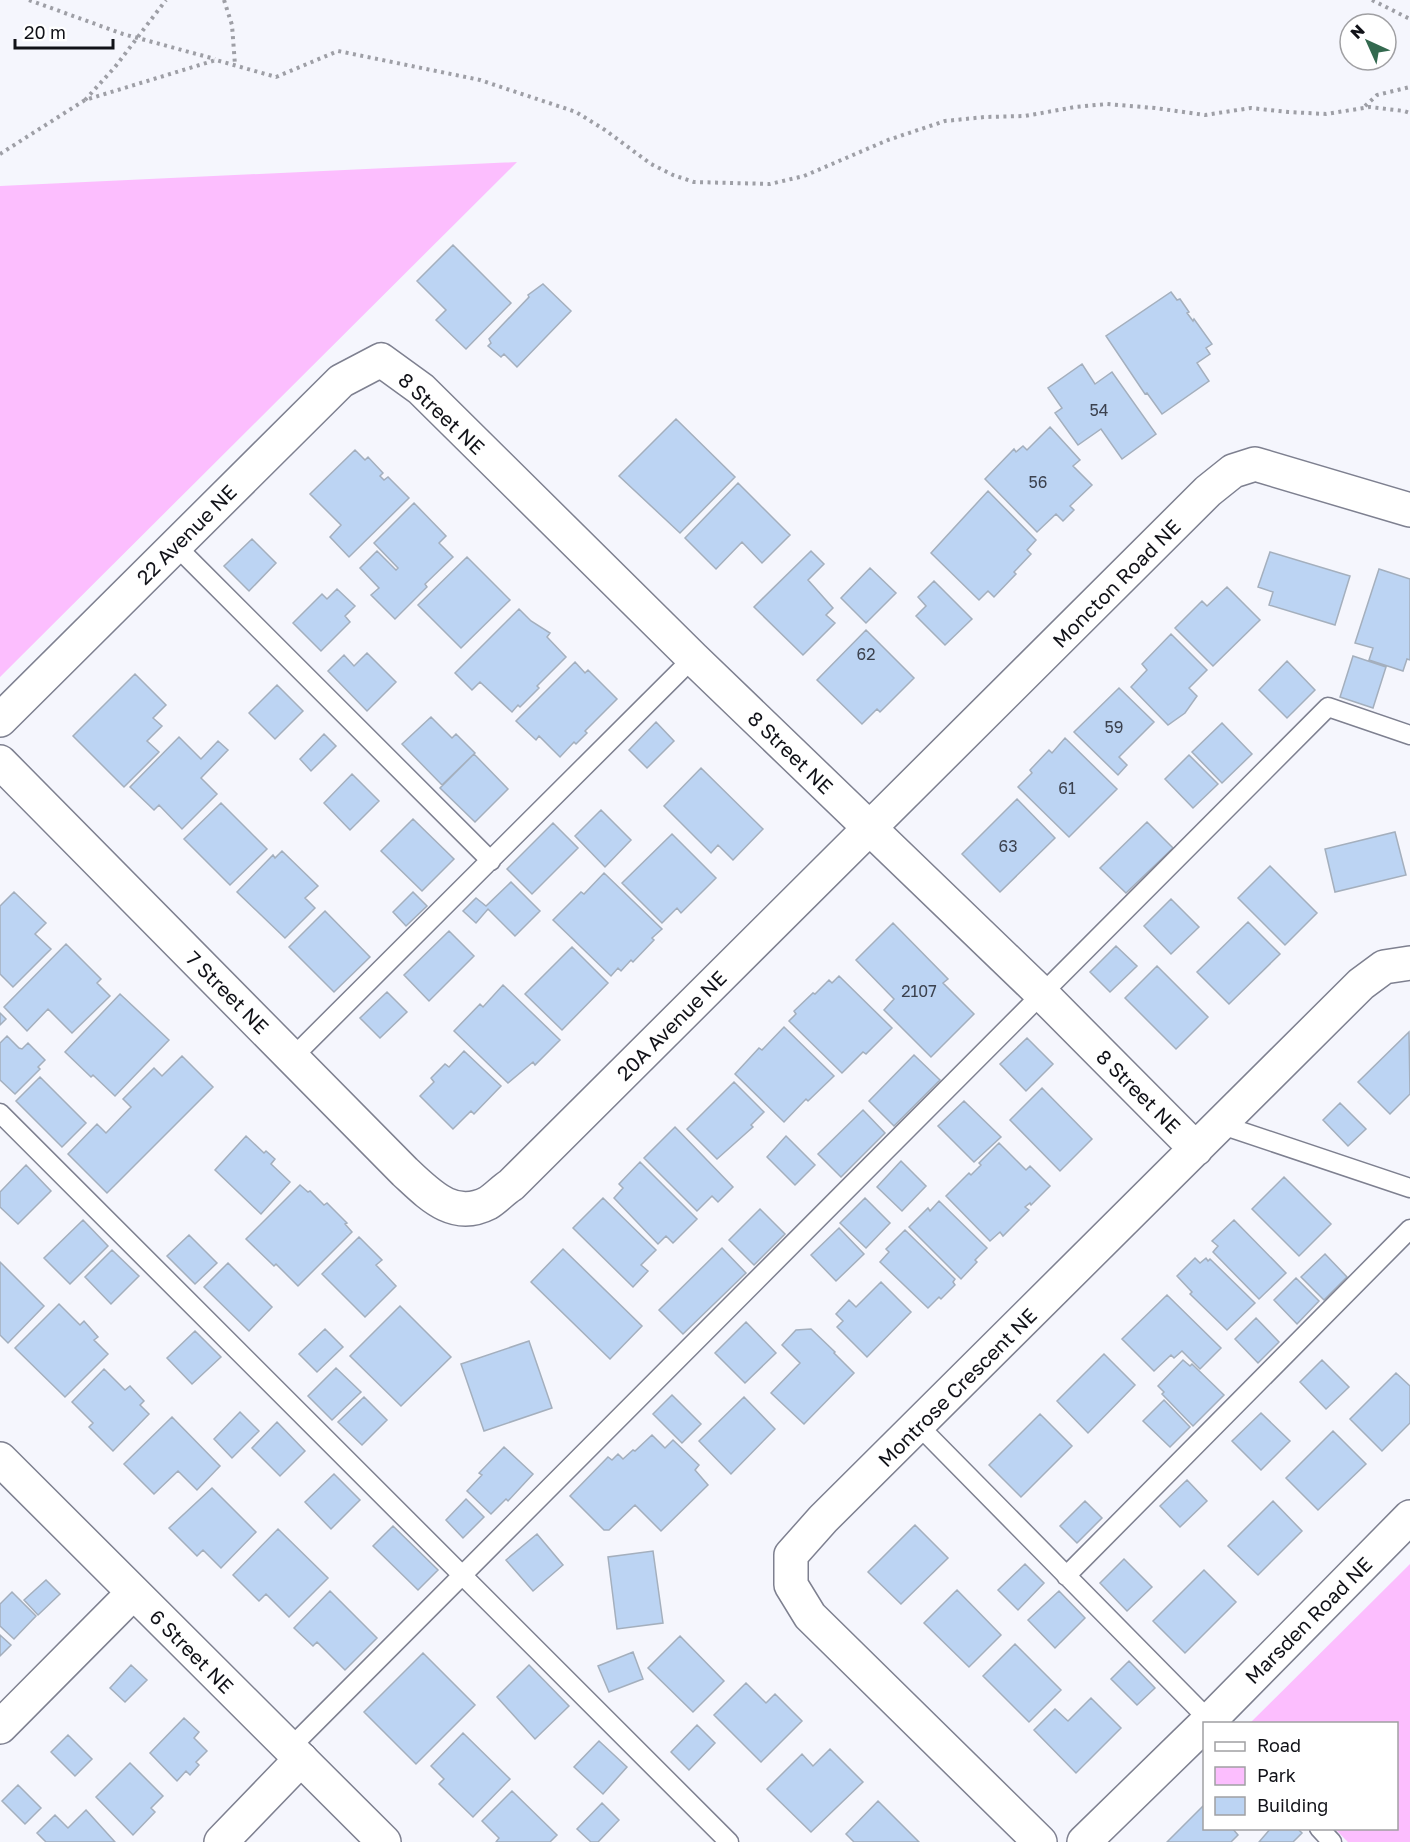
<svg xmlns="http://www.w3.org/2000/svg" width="1410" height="1842" font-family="'Golos Text',sans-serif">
	<rect width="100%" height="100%" fill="#f5f6fd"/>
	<path fill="#fcbefe" d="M517 162 0 677V186Z
		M1410 1564V1842H1348L1335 1829 1396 1828V1724L1250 1723Z"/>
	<path fill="#bcd4f3" stroke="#a4afbd" stroke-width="1.5" d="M453 245 511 303 466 349 436 320 446 310 417 281Z
		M543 284 571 311 517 367 504 354 501 357 488 346 491 343 489 339 529 297 528 295Z
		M1171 292 1177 300 1180 299 1189 312 1187 313 1193 321 1194 319 1212 344 1206 348 1210 354 1197 363 1209 381 1162 414 1147 393 1145 394 1106 336Z
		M1082 364 1095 384 1112 372 1156 434 1122 459 1101 429 1078 445 1055 413 1062 408 1048 388Z
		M676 419 735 477 680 533 619 476Z
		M1050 427 1080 460 1073 466 1092 485 1070 506 1074 510 1063 521 1056 514 1037 532 985 479 1014 449 1016 452 1023 446 1027 450Z
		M355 450 365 460 368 457 383 473 380 476 384 480 388 477 409 498 349 557 330 537 341 525 310 494Z
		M738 483 790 535 762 563 742 542 716 569 685 538Z
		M988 491 1036 540 1027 550 1031 554 1014 572 1016 574 994 597 988 591 979 600 931 553Z
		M414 503 446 536 439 543 453 557 425 584 427 587 395 619 371 595 379 588 360 568 377 551 396 570 398 568 374 543Z
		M252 539 276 563 249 591 224 566Z
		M811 551 824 564 808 580 833 608 826 615 835 623 803 655 754 607Z
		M1270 552 1350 576 1335 625 1269 605 1273 592 1258 587Z
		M467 557 510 600 461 648 418 605Z
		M870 568 896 593 866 623 841 598Z
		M1379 569 1410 579V660L1407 659 1403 671 1369 660 1373 648 1355 643Z
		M934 581 972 619 945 645 916 616 926 606 918 597Z
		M1227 587 1260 620 1213 666 1175 628 1202 601 1207 606Z
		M337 589 355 606 345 616 350 622 321 651 293 623 322 594 327 599Z
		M519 609 531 621 550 633 547 637 566 657 537 686 539 688 520 707 518 705 512 712 480 682 472 690 455 673Z
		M866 630 914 678 880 712 877 709 862 724 817 680Z
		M1171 634 1207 670 1189 688 1197 696 1185 713 1168 725 1131 687 1147 670 1142 664Z
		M367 653 396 682 367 711 328 671 344 655 354 666Z
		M1353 656 1386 667 1373 708 1340 697Z
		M1287 661 1315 690 1287 718 1259 690Z
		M575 662 585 673 588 670 617 699 585 731 587 733 576 744 574 742 560 757 539 736 536 740 516 721Z
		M135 674 166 705 153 718 162 726 147 741 159 752 124 787 73 736Z
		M277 685 303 711 275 739 249 713Z
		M1119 688 1154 722 1119 757 1127 765 1118 775 1074 732Z
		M431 717 452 738 456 734 475 753 442 785 402 744Z
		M656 722 674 741 647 768 629 750Z
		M1222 723 1252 754 1222 783 1192 752Z
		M324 734 336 746 311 771 300 759Z
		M179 737 201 759 218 741 228 750 201 778 217 794 182 829 159 805 154 810 130 787Z
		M1065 738 1117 789 1069 837 1018 787 1032 773 1030 770 1049 750 1052 753Z
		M474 754 508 789 475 822 440 788Z
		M1189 755 1218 784 1193 808 1165 779Z
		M701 768 763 829 733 860 718 845 711 853 664 806Z
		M352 774 379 801 350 830 324 803Z
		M1017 799 1055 838 1000 892 962 854Z
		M221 803 267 849 230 885 184 839Z
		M601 810 631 840 605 867 575 836Z
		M413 819 454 859 422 891 381 851Z
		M1147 822 1173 848 1126 893 1100 868Z
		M553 823 578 848 532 894 507 869Z
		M1395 832 1406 875 1335 892 1325 849Z
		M672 834 716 878 681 913 677 908 662 923 622 883Z
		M282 851 318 886 305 898 315 908 285 938 237 892 273 855 275 858Z
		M1270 866 1317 913 1285 945 1238 898Z
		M604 873 662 929 652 938 654 940 633 962 631 960 621 971 618 968 611 976 553 920 581 892 584 894Z
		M511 882 540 911 515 936 488 909 476 923 463 911 476 898 486 906Z
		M14 892 46 923 35 934 51 949 13 987 0 974V906Z
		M413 892 427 906 406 926 393 912Z
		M1171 899 1199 927 1171 954 1144 926Z
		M325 911 370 957 334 992 289 947Z
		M1248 922 1280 954 1229 1004 1197 972Z
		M893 923 948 979 943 983 974 1014 931 1057 884 1010 894 999 856 960Z
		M449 931 474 956 429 1001 404 975Z
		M66 944 101 979 97 983 110 996 72 1033 48 1009 27 1031 4 1007Z
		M1116 946 1137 966 1110 992 1090 972Z
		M572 947 608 983 562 1030 525 994Z
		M1157 966 1208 1017 1176 1049 1125 998Z
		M839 976 892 1028 866 1054 863 1052 842 1073 789 1021 796 1014 794 1011 813 993 815 994 829 980 832 983Z
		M503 985 560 1040 535 1065 533 1062 508 1083 454 1031 480 1004 483 1007Z
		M387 992 407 1012 380 1038 360 1018Z
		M120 994 169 1040 115 1096 93 1075 91 1077 65 1052Z
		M0 1013 6 1019 0 1025Z
		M784 1027 834 1076 808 1101 806 1099 784 1122 735 1074 759 1048 762 1050Z
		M1409 1032 1410 1094 1390 1114 1358 1082Z
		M7 1036 19 1048 22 1049 28 1043 45 1060 38 1067 40 1069 15 1094 0 1080V1043Z
		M1027 1038 1053 1064 1026 1091 1000 1064Z
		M464 1051 501 1086 474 1114 471 1111 453 1129 420 1096 434 1082 431 1078 445 1064 449 1067Z
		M914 1055 940 1080 894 1126 869 1101Z
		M182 1056 213 1087 107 1193 68 1154 97 1124 106 1133 131 1107 123 1099 154 1068 162 1076Z
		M40 1077 86 1123 62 1147 16 1101Z
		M734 1082 764 1112 751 1125 753 1127 717 1159 687 1129Z
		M1042 1088 1092 1139 1060 1171 1010 1120Z
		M964 1101 1001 1137 974 1162 938 1126Z
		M1340 1103 1366 1129 1348 1146 1323 1120Z
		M863 1110 885 1133 841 1177 818 1154Z
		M675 1127 733 1187 718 1202 712 1196 697 1211 644 1158Z
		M246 1136 264 1153 266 1151 275 1159 271 1164 290 1182 261 1214 215 1170Z
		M786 1136 815 1165 795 1185 767 1157Z
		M999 1143 1026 1170 1030 1166 1050 1186 1031 1205 1030 1203 1025 1207 1029 1210 1003 1236 1000 1232 990 1241 946 1196 969 1173 971 1175 981 1165 979 1163Z
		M901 1161 926 1186 902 1211 877 1187Z
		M640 1162 697 1219 673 1243 666 1236 658 1244 614 1198 623 1188 619 1184Z
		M26 1165 51 1191 18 1224 0 1207V1192Z
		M1284 1177 1331 1224 1299 1256 1252 1209Z
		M300 1185 308 1192 310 1191 324 1205 327 1203 347 1223 345 1224 352 1232 298 1286 276 1264 274 1266 246 1239Z
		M603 1198 656 1250 641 1265 648 1271 633 1287 573 1228Z
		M865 1198 890 1223 866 1248 840 1223Z
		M939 1201 987 1248 975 1260 977 1262 961 1279 909 1227 928 1208 930 1211Z
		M760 1209 785 1234 754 1265 729 1240Z
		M83 1220 108 1246 70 1284 44 1258Z
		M1234 1220 1286 1273 1259 1299 1213 1252 1218 1246 1212 1241Z
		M839 1228 864 1254 836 1281 811 1255Z
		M905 1230 955 1279 953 1282 955 1285 941 1299 939 1297 928 1308 880 1262 889 1252 886 1249Z
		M189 1235 217 1263 195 1284 167 1256Z
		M359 1237 382 1260 376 1265 396 1286 365 1317 322 1274Z
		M722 1248 746 1273 683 1334 659 1310Z
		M563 1249 642 1326 610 1359 531 1282Z
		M112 1250 139 1276 111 1304 85 1277Z
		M1325 1254 1347 1277 1324 1300 1301 1277Z
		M1195 1258 1200 1263 1206 1258 1208 1261 1210 1259 1255 1303 1227 1330 1190 1294 1192 1292 1177 1276Z
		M0 1262 44 1306 8 1343 0 1335Z
		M228 1263 272 1307 249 1331 204 1287Z
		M1296 1278 1319 1301 1297 1324 1274 1300Z
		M881 1282 911 1312 867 1357 837 1327 843 1321 836 1314 849 1300 856 1307Z
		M1167 1295 1221 1348 1200 1369 1182 1351 1174 1358 1171 1355 1154 1371 1122 1339Z
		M59 1304 80 1325 84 1321 98 1337 94 1340 108 1354 65 1397 15 1348Z
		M400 1306 451 1357 401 1406 350 1356Z
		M1256 1318 1279 1342 1258 1363 1235 1339Z
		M746 1322 776 1353 745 1383 715 1353Z
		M325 1329 343 1347 317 1372 299 1354Z
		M811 1329 835 1352 834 1353 854 1373 804 1424 771 1393 800 1363 782 1345 796 1330Z
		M195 1331 221 1357 192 1384 167 1358Z
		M529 1341 552 1408 484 1431 461 1364Z
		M1104 1354 1135 1385 1088 1433 1057 1401Z
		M1183 1360 1190 1366 1192 1364 1224 1395 1193 1426 1162 1394 1164 1392 1158 1386Z
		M1322 1360 1349 1387 1326 1409 1300 1382Z
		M336 1368 361 1392 332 1420 308 1396Z
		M104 1369 125 1390 130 1386 144 1401 140 1405 149 1414 113 1451 89 1427 93 1423 72 1402Z
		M1396 1373 1410 1386V1423L1382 1451 1350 1419Z
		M672 1395 701 1424 682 1443 653 1414Z
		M364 1397 387 1420 362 1445 338 1422Z
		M744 1397 775 1429 731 1474 699 1441Z
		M1164 1400 1190 1427 1170 1447 1143 1421Z
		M240 1412 259 1431 232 1458 214 1439Z
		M1261 1413 1290 1441 1261 1470 1232 1441Z
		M1040 1414 1072 1446 1021 1497 989 1465Z
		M172 1417 220 1466 197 1490 178 1471 154 1494 124 1464Z
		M277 1422 305 1451 280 1476 252 1448Z
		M1333 1431 1366 1464 1318 1510 1286 1478Z
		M652 1435 665 1448 673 1440 699 1465 695 1470 708 1485 661 1531 635 1505 609 1530H604L570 1496 608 1457 612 1460 618 1454 623 1459 633 1450 635 1451Z
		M504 1447 533 1474 508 1501 506 1499 491 1514 467 1491 482 1475 479 1473Z
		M334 1474 360 1500 331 1529 305 1502Z
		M1187 1480 1207 1501 1180 1527 1160 1506Z
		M212 1488 256 1532 221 1568 203 1550 197 1556 169 1528Z
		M466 1499 484 1517 463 1538 446 1520Z
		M1085 1501 1102 1518 1077 1543 1060 1526Z
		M1273 1501 1302 1531 1258 1575 1228 1546Z
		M915 1525 948 1558 901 1604 868 1572Z
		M393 1526 438 1570 418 1590 373 1546Z
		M278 1529 328 1578 289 1617 266 1594 259 1601 233 1575Z
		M537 1534 563 1565 533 1591 506 1560Z
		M653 1551 663 1623 617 1629 608 1557Z
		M1124 1559 1152 1587 1127 1611 1100 1583Z
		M1025 1564 1044 1583 1018 1610 998 1590Z
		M1204 1570 1236 1602 1185 1653 1153 1621Z
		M46 1580 60 1594 38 1615 24 1600Z
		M957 1590 1001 1635 969 1667 924 1623Z
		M330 1591 377 1638 345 1670 317 1642 313 1646 294 1628Z
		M1059 1591 1085 1618 1055 1648 1028 1620Z
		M12 1592 36 1616 14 1639 0 1626V1604Z
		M0 1635 11 1645 0 1656Z
		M680 1636 724 1681 693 1712 648 1668Z
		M1015 1644 1061 1690 1029 1722 983 1676Z
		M633 1652 643 1679 609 1692 598 1666Z
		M423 1653 475 1705 416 1764 364 1712Z
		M1129 1661 1155 1688 1137 1705 1111 1679Z
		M131 1665 147 1680 125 1702 110 1688Z
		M529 1665 569 1706 535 1739 497 1697Z
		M746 1683 766 1703 775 1694 802 1721 761 1762 714 1715Z
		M1091 1698 1121 1728 1076 1773 1034 1730 1055 1709 1068 1721Z
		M184 1718 199 1732 194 1738 207 1751 196 1762 199 1765 190 1775 186 1771 177 1781 150 1753Z
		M697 1725 715 1743 689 1770 671 1752Z
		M463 1733 510 1779 473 1817 439 1784 444 1779 431 1766Z
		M68 1735 92 1759 75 1776 51 1752Z
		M599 1741 627 1767 603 1794 574 1767Z
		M830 1749 863 1782 811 1832 767 1789 802 1754 813 1766Z
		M130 1763 163 1796 151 1808 155 1812 133 1835 96 1797Z
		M18 1785 41 1808 25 1824 2 1801Z
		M512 1791 557 1835 550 1842H496L499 1838 482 1821Z
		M878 1801 919 1842H854L846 1834Z
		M602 1803 619 1820 598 1842H591L577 1829Z
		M1204 1805V1828H1232L1238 1835 1231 1842H1167Z
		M86 1810 115 1842H46L37 1833 55 1815 68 1828Z
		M1271 1828H1297L1302 1833 1293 1842H1259Z"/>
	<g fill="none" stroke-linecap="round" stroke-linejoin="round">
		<defs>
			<path id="lane" d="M175 545 491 861
				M293 1057 693 658
				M0 1113 729 1842
				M1219 1124 1410 1188
				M919 1426 1213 1724
				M1066 1576 1410 1229
				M290 1748 1328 707 1410 735
				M1319 1828 1332 1842"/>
			<path id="street" d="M0 720 341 381 381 360 421 389 693 658 1042 994 1196 1149
				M0 762 405 1172C429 1194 453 1221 488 1203 496 1198 503 1190 511 1185L1208 491 1233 471 1255 464 1410 510
				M1206 1724 1410 1517
				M0 1727 133 1593
				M221 1842 301 1759
				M1040 1842 810 1616 791 1585V1555L823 1519 1361 984 1384 967 1410 963
				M1084 1842 1204 1725"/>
			<path id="secondary" d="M0 1459 384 1842"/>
		</defs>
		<use href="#lane" stroke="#7e8090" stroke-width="21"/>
		<use href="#street" stroke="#7e8090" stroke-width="36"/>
		<use href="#secondary" stroke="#7e8090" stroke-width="36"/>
		<path stroke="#9e9fa6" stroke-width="4" stroke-dasharray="3 4.5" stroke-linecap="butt" d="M29 0 123 34 215 59
			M224 0 232 25 235 65
			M1372 0 1410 19
			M85 100 115 67 166 0
			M1365 106 1377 95 1410 87
			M0 154 85 100 216 60 276 77 338 51 480 80 576 112 605 130 651 164 673 175 694 182 770 184 804 176 888 140 945 121 985 117 1025 116 1075 107 1107 104 1155 108 1205 115 1251 108 1288 112 1326 114 1370 107 1404 111 1410 113"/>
		<use href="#lane" stroke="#fff" stroke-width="18"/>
		<use href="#street" stroke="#fff" stroke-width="33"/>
		<use href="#secondary" stroke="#fff" stroke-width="33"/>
	</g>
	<g text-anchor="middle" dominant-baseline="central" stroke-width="4.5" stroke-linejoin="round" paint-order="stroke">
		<g font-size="16" fill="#3c424f">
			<text x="1099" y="410">54</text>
			<text x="1038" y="482">56</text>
			<text x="866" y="654">62</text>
			<text x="1114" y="727">59</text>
			<text x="1067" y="788">61</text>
			<text x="1008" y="846">63</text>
			<text x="919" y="991">2107</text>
		</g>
		<g font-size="20" fill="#111218" stroke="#fff">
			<text transform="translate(442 413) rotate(43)">8 Street NE</text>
			<text transform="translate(186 534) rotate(-45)">22 Avenue NE</text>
			<text transform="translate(1116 583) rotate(-45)">Moncton Road NE</text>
			<text transform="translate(791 752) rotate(44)">8 Street NE</text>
			<text transform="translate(228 992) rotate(45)">7 Street NE</text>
			<text transform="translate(671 1025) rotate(-45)">20A Avenue NE</text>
			<text transform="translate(1139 1091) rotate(45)">8 Street NE</text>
			<text transform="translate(957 1387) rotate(-45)">Montrose Crescent NE</text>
			<text transform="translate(1308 1620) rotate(-45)">Marsden Road NE</text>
			<text transform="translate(192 1651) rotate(45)">6 Street NE</text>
		</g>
	</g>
	<rect x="1203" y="1722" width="195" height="108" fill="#ffffff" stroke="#a0a0a3" stroke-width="1.5"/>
	<rect x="1215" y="1742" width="30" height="9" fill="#ffffff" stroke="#a0a0a3" stroke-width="1.5"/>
	<text x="1257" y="1752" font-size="18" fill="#111218">Road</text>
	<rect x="1215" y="1767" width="30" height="18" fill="#fcbefe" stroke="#a0a0a3" stroke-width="1.5"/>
	<text x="1257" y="1782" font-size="18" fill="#111218">Park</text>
	<rect x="1215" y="1797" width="30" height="18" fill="#bcd4f3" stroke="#a0a0a3" stroke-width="1.5"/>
	<text x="1257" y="1812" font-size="18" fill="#111218">Building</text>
	<g transform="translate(1368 42) rotate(315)"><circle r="28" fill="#ffffff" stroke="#a0a0a3" stroke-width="1.5"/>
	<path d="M0-4.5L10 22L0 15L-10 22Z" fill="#33694f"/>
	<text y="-9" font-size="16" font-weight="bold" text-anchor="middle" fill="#111218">N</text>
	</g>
	<path d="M15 39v9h98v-9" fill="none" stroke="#111218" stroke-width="3"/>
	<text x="24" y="39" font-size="18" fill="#111218" stroke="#ffffff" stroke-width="4.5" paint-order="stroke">20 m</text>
</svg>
